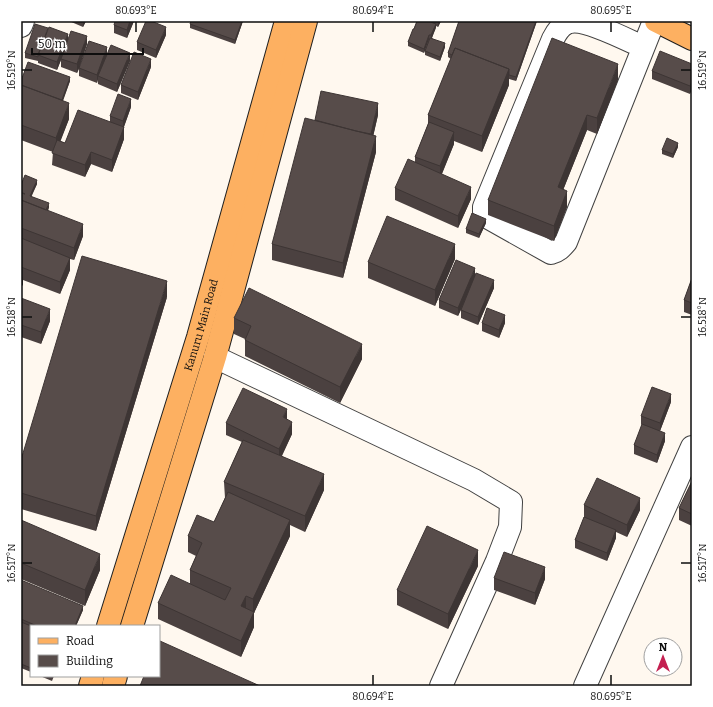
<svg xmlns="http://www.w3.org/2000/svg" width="713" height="707" font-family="Bitter,serif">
	<rect width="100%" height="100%" fill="#fff8ef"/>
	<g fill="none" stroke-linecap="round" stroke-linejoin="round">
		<defs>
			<path id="minor" d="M21 26 23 21
				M643 47C627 40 582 16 567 23 560 26 556 33 553 39L484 207V212L487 217 551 253C558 251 561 248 566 242L654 21
				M215 357 474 480 511 502 510 527 497 561 441 686
				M585 686 692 447"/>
			<g id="major">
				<path d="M656 21 692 39"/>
				<path id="s1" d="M108 626 198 337 286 21"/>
				<path d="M132 626 215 357 306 21"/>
				<path d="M90 686 93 676"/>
				<path d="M113 686 116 676"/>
			</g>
		</defs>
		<use href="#minor" stroke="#414141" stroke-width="24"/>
		<use href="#major" stroke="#1f1f1f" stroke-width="24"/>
		<use href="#minor" stroke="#fff" stroke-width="22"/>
		<use href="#major" stroke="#fdb061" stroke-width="22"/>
	</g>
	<path fill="#4b4140" d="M69 21H86L83 27Z
		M134 21 127 38 114 33V25Z
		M243 21 235 44 190 28V24Z
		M417 21H441L438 27 436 26 432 38 445 47 440 61 425 55V51L429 39 424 53 408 46V42Z
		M459 21H537L516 81 509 79V85L482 152 454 141V144L442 174 471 199 458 228 395 200V188L415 162V157L428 124V115L451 59 448 57V53Z
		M48 31 68 39 87 44 80 66 107 55 130 61 117 92 98 84V79L97 83 79 76V69L77 73 61 67V60L57 70 38 63V61L25 58V53Z
		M166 35 156 58 137 50V42Z
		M692 64 690 94 652 79V71Z
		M151 67 138 100 121 93V85Z
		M618 80 597 134 587 130 563 190 567 207 554 241 488 215V200Z
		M21 81H70L63 101 69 119 60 141 65 143 110 122V116L131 107 124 127V139L112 172 91 164 85 177 52 165 53 152 21 140Z
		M378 115 373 136 376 152 343 278 272 260V244L315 120Z
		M678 147 673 158 662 154V150Z
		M37 184 31 196 49 207 48 211 83 236 74 260 70 259V270L60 294 23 280V284L21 288V185Z
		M486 223 479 238 466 233V229Z
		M455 259 435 306 368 278V262Z
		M475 275 494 288 478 325 461 318V310L458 316 439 308V300Z
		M692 278V315L684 312V300Z
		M167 297 96 531 21 509V460Z
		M21 298 50 321 41 344 21 337Z
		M234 318 362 359 340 403 245 356V339L234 334Z
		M482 323H505L499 338 482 331Z
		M671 402 660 431 665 441 657 463 634 454V445L642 425 641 424V416Z
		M287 419 292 434 282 456 324 490 305 532 290 525V536L254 613V627L241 657 158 619V603L190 583V570L196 556 188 552V536L214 522 225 498 224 482 242 442 226 435V423Z
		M692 482V526L679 520V508Z
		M584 505 640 510 627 537 616 532V538L607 561 575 548V540L584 517Z
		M21 520 100 570 85 606 21 579Z
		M478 566 448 629 397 605V590Z
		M494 578 545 579 535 605 494 590Z
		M21 580 83 610 76 626H31V672L21 668Z
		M40 676H54L52 681Z"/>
	<path fill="#3d3534" d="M83 21H86L83 27Z
		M130 21H134L127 38V30Z
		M242 21H243L235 44V40Z
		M438 21H441L438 27Z
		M536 21H537L516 81V77Z
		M436 24V28L431 40V35Z
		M166 27V35L156 58V50Z
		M68 34V42L57 70V62Z
		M429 35V39L424 53V49Z
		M87 36V44L77 73V64Z
		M445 43V47L440 61V57Z
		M107 47V56L98 76V79L97 83V75Z
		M130 53V61L117 92V84Z
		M151 59V67L138 100V92Z
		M618 64V80L597 134V118Z
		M509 69V85L482 152V136Z
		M70 77V81L61 105V101Z
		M692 82V90L690 94V86Z
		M131 99V107L123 129V121Z
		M69 103V119L56 153V138Z
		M378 103V115L371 146V134Z
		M587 115V130L558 203V187Z
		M124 127V139L112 172V160Z
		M454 132V144L440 178V166Z
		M376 136V152L343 278V263Z
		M678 143V147L673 158V154Z
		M91 152V164L85 177V165Z
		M37 180V184L30 200V196Z
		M471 187V199L458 228V216Z
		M567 191V207L554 241V226Z
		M49 203V207L45 218V214Z
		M486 219V223L479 238V234Z
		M83 224V236L74 260V248Z
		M455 244V259L435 306V290Z
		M70 258V270L60 294V282Z
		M475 268V276L458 316V308Z
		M23 276V284L21 288V280Z
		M494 280V288L478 325V317Z
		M167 281V297L96 531V516Z
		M50 309V321L41 344V332Z
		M505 315V323L499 338V330Z
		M362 344V359L340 403V387Z
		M671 394V402L660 431V423Z
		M287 409V421L283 417Z
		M292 422V434L279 461V449Z
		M665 433V441L657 463V455Z
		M324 474V490L305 532V516Z
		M640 498V510L627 537V525Z
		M290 520V536L254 613V627L241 657V641L253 614V599Z
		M616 530V538L607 561V553Z
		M478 550V566L448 629V614Z
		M100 554V570L85 606V590Z
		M545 567V579L535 605V593Z
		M246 596V611L241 606Z
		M83 606V610L76 626H75Z"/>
	<path fill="#574c4a" stroke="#3d3534" d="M115 21H130L127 30 114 25Z
		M146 21H151L166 27 156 50 137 42Z
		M191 21H242L235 40 190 24Z
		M417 21H428L436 24 431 35H429L424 49 408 42 413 29H414Z
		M459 21H536L516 77 509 75V69L455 48 452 55 448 53Z
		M35 24 48 28 43 42 38 55V57L25 53Z
		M49 27 68 34 57 62 38 55Z
		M71 31 87 36 77 64 61 59Z
		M430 38 445 43 440 57 425 51Z
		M552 38 618 64 597 118 587 115 558 187 567 191 554 226 488 200Z
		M89 41 107 47 97 75 79 68Z
		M111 45 130 53 117 84 98 76Z
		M455 48 509 69 482 136 428 115Z
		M660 51 692 64V82L690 86 652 71Z
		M134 52 151 59 138 92 121 85Z
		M28 62 70 77 62 100 21 85V81Z
		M21 85 69 103 56 138 21 125Z
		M321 91 378 103 371 134 356 131 315 120Z
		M118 94 131 99 123 121 110 116Z
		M78 110 124 127 112 160 91 152 85 165 52 153 57 140 65 143Z
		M305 118 376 136 343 263 272 244Z
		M429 122 454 132 440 166 415 157Z
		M667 138 678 143 673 154 662 150Z
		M408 159 471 187 458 216 395 188Z
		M25 175 37 180 30 196 49 203 46 210 21 200V193L25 194 21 192V185Z
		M21 200 83 224 74 248 21 228Z
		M472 213 486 219 479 234 466 229Z
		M387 216 455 244 435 290 368 262Z
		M21 238 70 258 60 282 21 267Z
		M82 256 167 281 96 516 21 493V460Z
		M456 260 475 268 458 308 439 300Z
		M476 273 494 280 478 317 461 310Z
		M692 278V303L684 300Z
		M249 288 362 344 340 387 245 340 251 326 234 318Z
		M21 298 50 309 41 332 21 325Z
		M487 308 505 315 499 330 482 323Z
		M652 387 671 394 660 423 641 416Z
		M243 388 287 409 283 417 292 422 279 449 226 423Z
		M642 424 665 433 657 455 634 445Z
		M243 440 324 474 305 516 224 482Z
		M597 478 640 498 627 525 584 505Z
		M692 481V514L679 508Z
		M228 492 290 520 253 599 246 596 241 606 254 612 241 641 158 603 171 575 225 600 231 588 190 570 202 543 188 536 197 515 214 522Z
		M584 517 616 530 607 553 575 540Z
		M21 520 100 554 85 590 21 563Z
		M427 526 478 550 448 614 397 590Z
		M504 552 545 567 535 593 494 578Z
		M21 580 83 606 75 626H37L21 619Z
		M21 622 31 626V668L21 664Z
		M160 641 260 686H140L144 676H159V644Z"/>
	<path fill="none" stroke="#0e0e0e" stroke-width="1.5" d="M136 22V32M373 22V32M611 22V32M22 70H32M681 70H691M22 317H32M681 317H691M22 563H32M681 563H691M373 675V685M611 675V685"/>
	<g text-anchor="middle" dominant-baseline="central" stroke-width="4" stroke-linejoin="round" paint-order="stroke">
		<g font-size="11" fill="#0e0e0e" stroke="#fff">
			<text stroke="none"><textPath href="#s1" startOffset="315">Kanuru Main Road</textPath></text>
		</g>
	</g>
	<rect width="713" height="707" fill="none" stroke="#ffffff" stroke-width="44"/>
	<rect x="30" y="625" width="130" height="52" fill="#ffffff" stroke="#9f9f9f"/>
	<rect x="38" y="638" width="20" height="6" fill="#fdb061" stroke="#9f9f9f"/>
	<text x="66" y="645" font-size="12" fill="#0e0e0e">Road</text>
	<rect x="38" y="655" width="20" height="12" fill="#574c4a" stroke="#9f9f9f"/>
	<text x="66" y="665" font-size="12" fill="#0e0e0e">Building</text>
	<g transform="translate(663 657)"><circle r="19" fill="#ffffff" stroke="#9f9f9f"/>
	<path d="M0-3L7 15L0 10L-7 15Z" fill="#c42051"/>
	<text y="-6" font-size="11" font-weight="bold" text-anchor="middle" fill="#0e0e0e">N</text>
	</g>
	<path d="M32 48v6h111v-6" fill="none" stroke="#0e0e0e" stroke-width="2"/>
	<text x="38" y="48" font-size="12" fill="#0e0e0e" stroke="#ffffff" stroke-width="3" paint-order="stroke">50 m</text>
	<rect x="22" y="22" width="669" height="663" fill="none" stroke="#0e0e0e" stroke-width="1.5"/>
	<g font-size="10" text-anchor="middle" fill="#0e0e0e">
		<text x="136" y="14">80.693°E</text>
		<text x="373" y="14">80.694°E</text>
		<text x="611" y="14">80.695°E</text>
		<text transform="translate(11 70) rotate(-90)" y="4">16.519°N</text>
		<text transform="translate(702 70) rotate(-90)" y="4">16.519°N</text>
		<text transform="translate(11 317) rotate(-90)" y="4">16.518°N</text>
		<text transform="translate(702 317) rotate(-90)" y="4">16.518°N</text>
		<text transform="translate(11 563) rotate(-90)" y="4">16.517°N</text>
		<text transform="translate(702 563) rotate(-90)" y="4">16.517°N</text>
		<text x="373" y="700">80.694°E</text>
		<text x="611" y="700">80.695°E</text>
	</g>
</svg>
